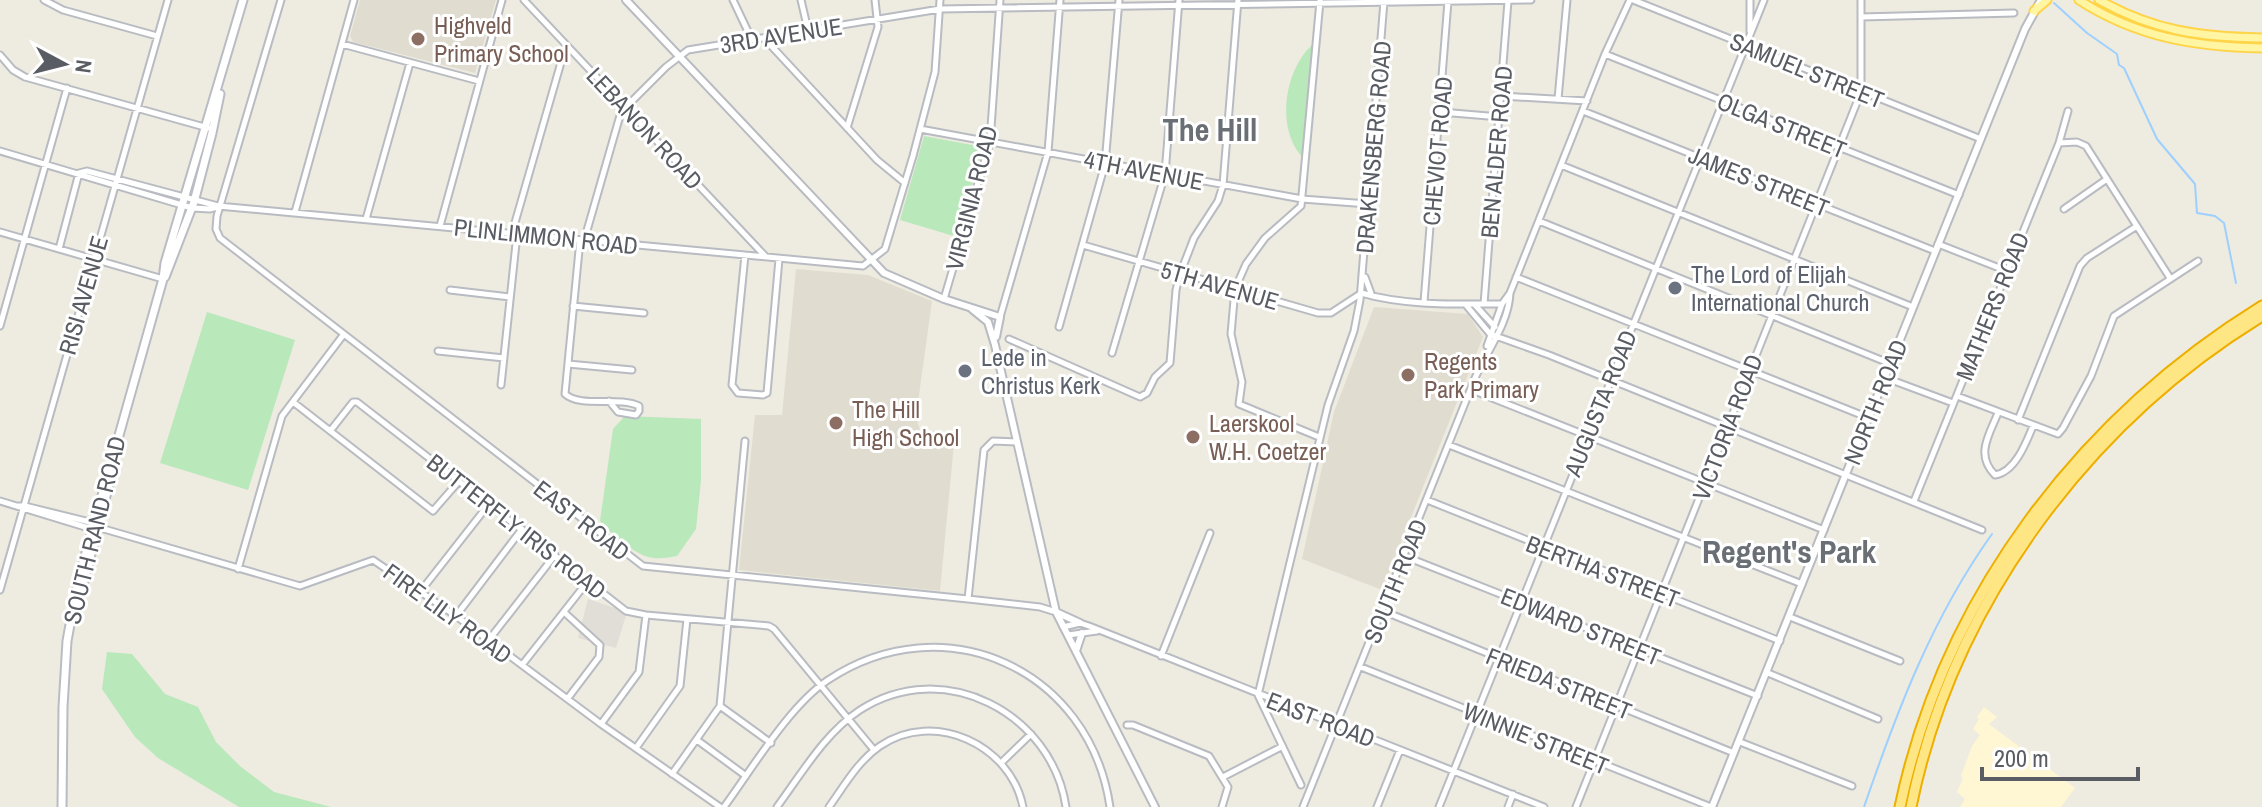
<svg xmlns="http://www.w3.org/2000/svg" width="2262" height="807" font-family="'Archivo Narrow',sans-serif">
	<rect width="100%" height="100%" fill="#eeebe0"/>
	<path fill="#fff7d3" d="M1984 707 1997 717 1989 724 2075 788 2061 807H1960L1965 799 1957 792 1963 778 1961 776 1972 746 1980 735 1973 729 1979 719 1977 717Z"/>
	<path fill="#e1ded8" d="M588 599 627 612 616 648 578 638Z"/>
	<path fill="#e0ddd0" d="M360 0H496L475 73 353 42 350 36Z
		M796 269 868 275 932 301 916 417 920 430 955 433 940 591 739 570 755 415H782Z
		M1374 307 1468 314 1483 337 1382 590 1302 559 1334 412Z"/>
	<path fill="#b9e8bb" d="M1312 45 1304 159C1275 130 1284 71 1312 45Z
		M924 136 983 147 957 237 900 220Z
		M207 312 295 340 248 490 160 463Z
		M625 416 701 419V480L696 529 677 556C667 558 656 560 645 556 630 550 610 533 600 521L613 429Z
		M107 652 132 654 165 694 198 707 216 742 240 766 274 792 331 807H239L158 758 135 737 102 689Z"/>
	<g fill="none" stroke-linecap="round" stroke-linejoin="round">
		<path stroke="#9ed0ff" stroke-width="2" d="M2054 3 2087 33 2117 54 2119 65 2124 68 2157 139 2195 184 2197 213 2215 216 2224 223 2236 283
			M1864 807C1897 711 1932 618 1992 534"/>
		<defs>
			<path id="minor" d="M44 0 63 10 157 36
				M281 0 217 216 216 229 220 238 643 566 968 599 1040 607 1056 612
				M524 0 766 257
				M733 0 752 40
				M801 0 808 30
				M1633 0 1981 139
				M1750 0V31
				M1861 17 2014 13
				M764 38 877 160 905 183
				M342 44 479 81
				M1605 54 1959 195
				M0 55 13 70 25 77 208 128
				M1502 96 1587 101
				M1558 99 1567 0
				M1583 111 1935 251
				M1441 112 1500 117
				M847 128 878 27 875 0
				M920 129 1302 199 1368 204
				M2059 143 2077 142 2086 146 2170 278
				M0 151 192 208 210 209 217 207
				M1561 165 1913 307
				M79 173 87 171 218 206 863 266 885 249 913 156 935 72 940 0
				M2064 209 2107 179
				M295 212 354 0
				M366 219 410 63
				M1539 221 1891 364
				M440 226 502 0
				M0 232 163 279
				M512 233 566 45
				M580 240 565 394C580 408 619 396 639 406V411L636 415 618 412 609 401
				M584 241 621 112 666 67 688 50 940 9 1531 0
				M1938 244 2007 271
				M1083 245 1318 313H1331L1360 294
				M59 249 79 173
				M745 255 732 385 738 393 763 395 767 393 779 259
				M1365 277 1372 296
				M1516 277 1869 418
				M450 290 510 297
				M1361 293C1406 306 1456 304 1502 304
				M944 299 990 142 1000 0
				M1424 302 1448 1
				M1484 304 1508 1
				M1466 305 1490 334 1549 355 1982 530
				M1475 305 1495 327
				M573 306 644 313
				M1000 317 1048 152 1060 0
				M0 326 67 88
				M1059 327 1105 164 1119 0
				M1009 339 1140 397 1147 393 1155 377 1170 363 1176 290 1180 274 1194 238 1218 201 1223 185 1238 0
				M1487 346 1502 304 1510 293
				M438 351 504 358
				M1112 353 1165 174 1179 0
				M568 364 632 370
				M1886 378 1953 403
				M501 385 517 234
				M1472 390 1824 530
				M1957 396 2058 434 2063 428 2091 376 2114 316 2198 261
				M293 402 433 511 459 481
				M1998 413C1989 435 1975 455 1995 475 2015 472 2026 443 2033 426
				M2018 420 2080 266 2087 258 2137 226
				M331 430 353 402H357L626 611 646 615 769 626 774 629 874 750
				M1319 437 1239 404 1242 382 1231 334 1235 289 1246 264 1265 238 1301 206 1320 1
				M1449 445 1802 584
				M1427 500 1780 641
				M0 501 95 530
				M1914 501 2059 143 2068 111
				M18 506H25L98 524 104 529 300 586 373 560 456 616 601 724 720 807
				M1404 556 1758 696
				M238 569 282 416 344 334
				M0 590 168 0
				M420 592 489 504
				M968 599 984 450 993 441 1017 442
				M1383 611 1734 753
				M565 613 600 645 599 657 568 698
				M456 616 522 529
				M1790 617 1900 661
				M1063 627 1080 623 1089 626 1544 807
				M1068 635 1097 631
				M488 641 555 555
				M1161 656 1210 533
				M522 665 588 581
				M1361 667 1711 807
				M1768 673 1878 719
				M720 706 771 743
				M601 724 639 672 646 615
				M1127 725H1133L1209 756 1228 787 1222 807
				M697 740 746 776
				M1740 742 1852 786
				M636 748 680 686 687 619
				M1001 763 1031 734
				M672 774 720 706 745 441
				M1223 777 1281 747
				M1301 785 1258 695 1328 405 1354 331 1360 300 1384 1
				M724 807C752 769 789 706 828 680 944 603 1090 669 1110 807
				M777 807C802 773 825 733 860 710 943 656 1052 713 1066 807
				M829 807C844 786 858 761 880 746 934 709 1011 745 1023 807
				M1303 807 1475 378C1487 351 1509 323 1510 293L1605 54 1630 0
				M1377 807 1400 750
				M1439 807 1764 0
				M1508 807 1513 794
				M1576 807 1861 92V0"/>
			<path id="tertiary" d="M626 0 884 273 944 299 1000 317 996 337
				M972 309 988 322 995 345 1056 612 1155 807
				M1056 612 1080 623
				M1076 651 1082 633
				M1712 807 2025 29 2041 0"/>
			<path id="secondary" d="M165 277 194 202 212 133 220 94
				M77 608 113 469
				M62 807 63 707 67 641 78 581 163 279 165 263 243 0"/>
			<path id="primary" d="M2079 0C2136 37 2195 47 2262 48
				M2099 0C2154 31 2200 37 2262 38
				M2034 11 2047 0"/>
			<path id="motorway" d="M1900 807C1944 597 2081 418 2262 306
				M1911 807C1952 604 2087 423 2262 316"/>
		</defs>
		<use href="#minor" stroke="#b8bbc1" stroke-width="9"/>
		<use href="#tertiary" stroke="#b8bbc1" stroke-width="10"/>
		<use href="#secondary" stroke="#b9bcc3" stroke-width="11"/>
		<use href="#primary" stroke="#ffd448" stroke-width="11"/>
		<use href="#motorway" stroke="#edaf00" stroke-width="13"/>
		<use href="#minor" stroke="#fff" stroke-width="5"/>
		<use href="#tertiary" stroke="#fff" stroke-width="6"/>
		<use href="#secondary" stroke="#fff" stroke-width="7"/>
		<use href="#primary" stroke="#fff5a3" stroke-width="7"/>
		<use href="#motorway" stroke="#ffe685" stroke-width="9"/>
	</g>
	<g fill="#8d6e63" stroke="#fff" stroke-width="3">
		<circle cx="418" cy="39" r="8"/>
		<circle cx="1408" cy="375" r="8"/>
		<circle cx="836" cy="423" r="8"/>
		<circle cx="1193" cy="437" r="8"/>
	</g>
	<g fill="#6b7280" stroke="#fff" stroke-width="3">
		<circle cx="1675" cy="288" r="8"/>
		<circle cx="965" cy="371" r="8"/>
	</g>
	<g text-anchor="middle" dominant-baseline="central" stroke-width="6" stroke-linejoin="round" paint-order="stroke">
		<g font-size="24" fill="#785e54" stroke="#fff" text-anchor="start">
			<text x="434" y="25">Highveld<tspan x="434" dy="28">Primary School</tspan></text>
			<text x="1424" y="361">Regents<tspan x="1424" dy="28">Park Primary</tspan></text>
			<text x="852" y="409">The Hill<tspan x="852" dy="28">High School</tspan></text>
			<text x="1209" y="423">Laerskool<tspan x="1209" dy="28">W.H. Coetzer</tspan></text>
		</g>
		<g font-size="24" fill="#595d63" stroke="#fff">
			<text transform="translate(781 35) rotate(-9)">3RD AVENUE</text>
			<text transform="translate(1807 70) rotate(22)">SAMUEL STREET</text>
			<text transform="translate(1782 125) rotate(22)">OLGA STREET</text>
			<text transform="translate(645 128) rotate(47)">LEBANON ROAD</text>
			<text transform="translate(1373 147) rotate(-85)">DRAKENSBERG ROAD</text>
			<text transform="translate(1437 151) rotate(-85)">CHEVIOT ROAD</text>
			<text transform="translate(1496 152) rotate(-85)">BEN ALDER ROAD</text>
			<text transform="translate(1144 170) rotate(11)">4TH AVENUE</text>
			<text transform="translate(1759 181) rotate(22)">JAMES STREET</text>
			<text transform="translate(971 198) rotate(-76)">VIRGINIA ROAD</text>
			<text transform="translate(546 236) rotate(6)">PLINLIMMON ROAD</text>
			<text transform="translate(1220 285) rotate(16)">5TH AVENUE</text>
			<text transform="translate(83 295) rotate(-74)">RISI AVENUE</text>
			<text transform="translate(1992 306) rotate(-68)">MATHERS ROAD</text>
			<text transform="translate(1875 402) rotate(-68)">NORTH ROAD</text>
			<text transform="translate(1600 403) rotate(-68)">AUGUSTA ROAD</text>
			<text transform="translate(1727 427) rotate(-69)">VICTORIA ROAD</text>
			<text transform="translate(582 520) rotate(38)">EAST ROAD</text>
			<text transform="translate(517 526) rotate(38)">BUTTERFLY IRIS ROAD</text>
			<text transform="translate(94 530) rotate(-76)">SOUTH RAND ROAD</text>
			<text transform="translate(1603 571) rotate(21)">BERTHA STREET</text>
			<text transform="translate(1395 581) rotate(-68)">SOUTH ROAD</text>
			<text transform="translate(448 613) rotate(36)">FIRE LILY ROAD</text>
			<text transform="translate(1581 626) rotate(22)">EDWARD STREET</text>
			<text transform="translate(1559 683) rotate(22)">FRIEDA STREET</text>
			<text transform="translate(1321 719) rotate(21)">EAST ROAD</text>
			<text transform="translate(1536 738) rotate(22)">WINNIE STREET</text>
		</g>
		<g font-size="24" fill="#5b616d" stroke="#fff" text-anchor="start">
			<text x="1691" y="274">The Lord of Elijah<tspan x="1691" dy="28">International Church</tspan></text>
			<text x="981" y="357">Lede in<tspan x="981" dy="28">Christus Kerk</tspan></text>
		</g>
		<g font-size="32" font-weight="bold" fill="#6a6f75" stroke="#fff">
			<text x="1210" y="129">The Hill</text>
			<text x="1789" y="551">Regent's Park</text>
		</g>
	</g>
	<g transform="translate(64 64) rotate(97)" stroke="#ffffff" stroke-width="6" paint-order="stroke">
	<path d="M0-6L14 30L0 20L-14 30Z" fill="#595d63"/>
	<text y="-12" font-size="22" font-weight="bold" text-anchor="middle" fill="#595d63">N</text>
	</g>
	<path d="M1982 767v12h156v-12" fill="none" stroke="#595d63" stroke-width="4"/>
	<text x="1994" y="767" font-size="24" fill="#595d63" stroke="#ffffff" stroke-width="6" paint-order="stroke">200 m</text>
</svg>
